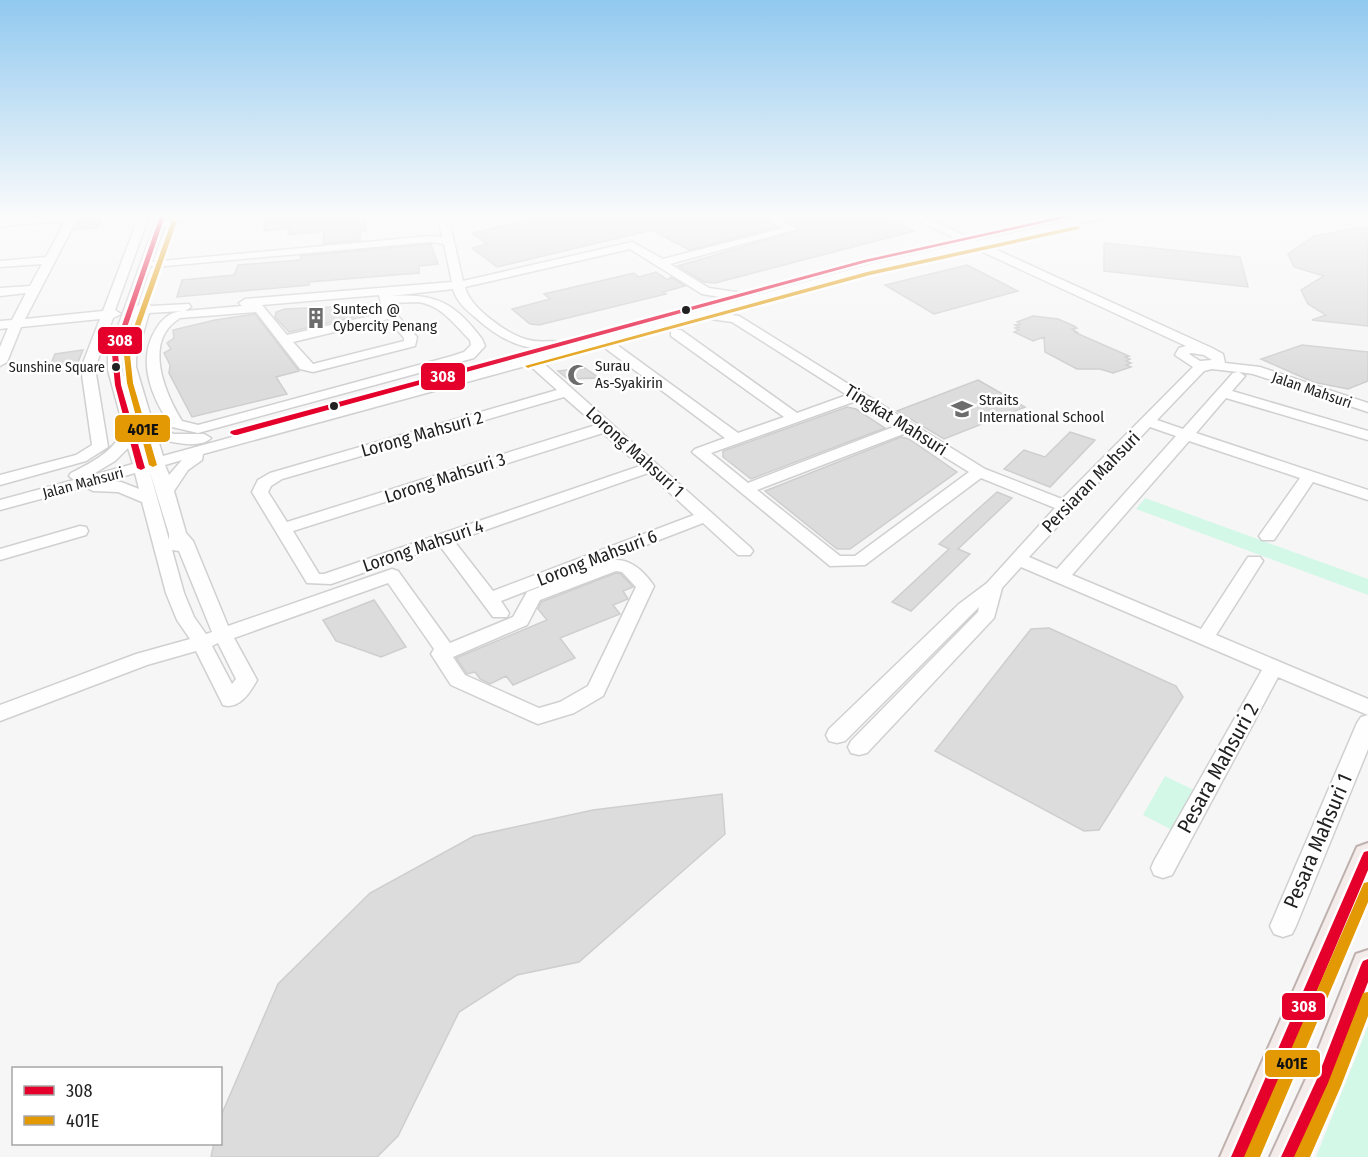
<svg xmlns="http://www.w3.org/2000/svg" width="1368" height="1157" font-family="'Fira Sans Condensed',sans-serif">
	<rect width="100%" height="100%" fill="#f7f6f7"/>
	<path fill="#d3f8e7" d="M1145 498 1368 579V595L1136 509Z
		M1165 776 1194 790 1172 830 1143 815Z
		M1368 1026V1157H1316Z"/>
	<path fill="#dddcdd" stroke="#cfcecf" stroke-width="1.5" d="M83 216H103L97 228 75 229Z
		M266 216H365L366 231H360V240L323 244 324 231 288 235 289 228 264 231Z
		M547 216H761L777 227 689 250 652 230 497 267 472 248 487 244 472 233Z
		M781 216H882L914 231 715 283 704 282 678 266 799 230Z
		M1363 227 1368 229V326L1312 320 1326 315 1308 304 1301 290 1324 276 1294 267 1288 254 1314 236Z
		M1104 243 1240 257 1248 287 1104 271Z
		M431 244 438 264 419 266V273L309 282V285L177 297 182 280 234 275 238 265 300 260 301 256Z
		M967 265 1018 291 934 314 885 285Z
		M656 272 668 280 671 277 685 286 663 292 666 294 539 325 530 324 512 309 550 299 544 294 634 273 639 277Z
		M379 305 380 311 289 332 275 317 276 312 285 309Z
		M255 314 299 371 276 377 287 394 192 417 169 373 170 365 164 353 171 349 167 343 174 338 173 330 215 320Z
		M1033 316 1058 319 1074 326 1077 328 1072 329 1077 332H1074L1129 356 1125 357 1130 359 1126 361 1131 363 1126 365 1131 367 1113 373 1100 369H1077L1045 352 1044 337 1033 341 1014 332 1019 330 1015 328 1019 327 1015 325 1020 324 1017 322Z
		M1302 345 1368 352V381L1348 389 1313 382 1261 359Z
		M83 350 78 362 50 366 55 354Z
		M585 368 599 378 568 379 558 371Z
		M978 380 1025 407 944 439 897 411Z
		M847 407 856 409 885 428 751 479 723 457V451Z
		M1070 432 1095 440 1050 487 1004 469 1024 450 1045 457Z
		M901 437 909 439 957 472 850 549H837L765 491Z
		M997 492 1012 498 958 549 970 554 911 611 892 602 949 549 939 544Z
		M616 573 621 574 633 587 623 591 628 599 613 605 620 614 560 638 575 658 513 685 506 676 490 684 480 679 475 672 467 674 456 658 547 620 538 609 541 602Z
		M374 600 406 647 381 657 336 641 323 620Z
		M1049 628 1176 686 1183 697 1099 830 1084 831 935 751 1031 629Z
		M722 794 725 834 579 962 517 975 459 1012 398 1136 377 1157H211L214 1143H220V1118L278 984 370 893 474 836 593 810Z"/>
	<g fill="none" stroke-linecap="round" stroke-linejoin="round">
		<defs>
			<path id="minor" d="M43 216 78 217 25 319 103 311 139 216H149L115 310 121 314 113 318 95 368 108 447 86 461 0 485V475L76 455 92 445 81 368 100 319 21 327 7 362 0 366V347L8 328 0 329V321L12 320 26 293 0 296V288L30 286 42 264 0 267V261L46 257 65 221 0 226V220Z
				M158 216H168L166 222 177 216H190L172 227H164L151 262 430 236 442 237 438 216H448L463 281 632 242 663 259 783 228 763 216H776L797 229 670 264 709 288 742 293 744 296 738 300 702 294 630 249 465 287C469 307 509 336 529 340 540 343 551 340 562 342V348L871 264 965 243 909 216H923L976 241 1090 216H1111L986 245 1212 348 1223 354 1225 363 1260 367 1368 403V412L1253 374 1239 372 1245 376 1232 391 1368 431V440L1226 398 1196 433 1368 490V500L1313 482 1274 540H1262L1259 536 1300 478 1189 441 1072 575 1201 629 1248 557H1260L1263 561 1216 635 1368 699V715L1278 677 1172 875 1163 878 1154 875 1151 868 1154 861 1262 670 1021 567 1002 588 994 618 867 753 859 755 851 753 848 747 851 741 978 612 979 607 845 741 837 743 829 741 826 735 829 729 959 604 987 583 1055 508 981 478 865 565 830 566 692 452 695 449 725 438 601 345 541 361 750 547 753 551 750 555H738L703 523 501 601 509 613 507 617H493L440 546 331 584 307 583 252 492 258 480 270 473 557 390 529 365 203 454 202 460 188 470 174 491 186 533 193 541 228 626 392 569 398 571 450 643 513 617 527 592 609 561C628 556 644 571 654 586L603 696 574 713 538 724 531 721 451 685 431 654 434 649 388 583 234 638 257 680C250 693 239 710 223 705L196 651 147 665 0 721V705L136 654 190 639 177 620 166 593 142 502 118 492 93 491 85 487 0 510V500L74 480 69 476 71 473C93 462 113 452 124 429L108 370V354ZM430 242 444 244 452 282 245 299 239 303 242 306 185 311 191 307 189 304 151 306 145 301 136 307 150 265 155 267ZM974 248 1186 346 1179 348 1175 355 1193 367 1062 499 985 469 739 316 718 313 877 269ZM453 289C457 302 466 310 476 318 501 340 523 351 557 349L534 355 522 353V358L163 456 157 437C170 443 201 449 211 438L204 434H174L153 424 136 367V358L149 313 182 311C170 312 162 319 156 329 136 361 152 399 172 427L198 433 474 358 485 346 482 339C455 303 436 293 391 296ZM379 295 383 313 287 335 262 305ZM418 302C441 305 454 324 470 340L471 345 464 352 452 356 198 425 182 421C165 393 142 341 180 318L256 312 300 369 313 372 415 346 417 337 397 315 392 303ZM134 314 122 367 147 460 122 370V354ZM704 318 732 322 847 395 797 413 681 330H671V336L784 417 738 433 613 342ZM388 319 404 338V341L313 364 293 342ZM1191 353 1204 355 1212 360 1200 361 1189 354ZM1212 369 1238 372 1233 373 1183 429 1157 420 1204 371ZM564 397 596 425 287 522 268 492 271 486 282 479ZM856 401 896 426 748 483 711 453ZM1150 427 1176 436 1057 569 1029 557ZM603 433 640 466 324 574H319L293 531ZM906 433 969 472 855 556H840L757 490ZM128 448 133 464 90 476 115 461ZM182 460 169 475 165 465ZM149 469 169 534V540ZM135 473 139 489 121 482H104ZM648 473 694 515 493 591 454 541ZM172 550 179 551 212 632 206 634 194 617 184 593ZM616 571 622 572 636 587 588 686 560 702 539 708 465 675 453 657 527 625 540 600ZM218 643 236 679 232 684 212 646Z
				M80 526 86 527 88 531 86 535 0 560V549Z
				M1368 715V749L1296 926 1292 934 1283 937 1274 934 1270 926 1357 723 1361 717Z"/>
			<path id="major" d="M1368 843V893L1258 1157H1220L1353 856 1357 847Z
				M1368 950V1009L1341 1082 1308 1157H1270L1309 1072 1356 954Z"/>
		</defs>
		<use href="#minor" stroke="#d0d0d0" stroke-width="3"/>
		<use href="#major" stroke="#beb1ae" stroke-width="4"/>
		<use href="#minor" fill="#fefefe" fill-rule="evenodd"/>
		<use href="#major" fill="#f3ecea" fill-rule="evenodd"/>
		<defs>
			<path id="bus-1" d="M160 216H165L118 354 121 385 145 468 141 470 137 468 115 385 112 354Z
				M1063 216H1074L867 262 237 435H234L230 433 231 431 864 260Z
				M1368 851V870L1247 1157H1231L1362 856 1364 852Z
				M1368 959V982L1330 1082 1297 1157H1281L1317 1079 1361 965 1363 961Z"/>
			<path id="bus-2" d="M172 220 177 221 130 355 133 383 157 465 153 467 149 465 127 383 124 355Z
				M1077 226 1080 228 1079 229 870 275 530 367 528 368 525 366 867 272Z
				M1368 882V902L1260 1157H1244L1362 887 1364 883Z
				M1368 992V1016L1341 1086 1310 1157H1294L1328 1083 1363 993Z"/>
		</defs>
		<use href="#bus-1" stroke="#fff" stroke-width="5"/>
		<use href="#bus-2" stroke="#fff" stroke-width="5"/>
		<use href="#bus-1" fill="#e4002b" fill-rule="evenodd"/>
		<use href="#bus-2" fill="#e29903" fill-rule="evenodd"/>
	</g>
	<linearGradient id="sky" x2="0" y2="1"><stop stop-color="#91c9ef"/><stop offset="0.57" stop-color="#fbfbfb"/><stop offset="1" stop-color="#fbfbfb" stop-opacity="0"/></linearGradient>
	<rect width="1368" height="378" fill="url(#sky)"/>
	<defs>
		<symbol id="building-bare" viewBox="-9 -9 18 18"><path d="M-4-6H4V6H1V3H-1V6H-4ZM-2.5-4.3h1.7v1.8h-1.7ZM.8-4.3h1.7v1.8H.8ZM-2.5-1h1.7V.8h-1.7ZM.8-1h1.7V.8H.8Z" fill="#6d6c6d" stroke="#fff" stroke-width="2.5" paint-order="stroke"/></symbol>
		<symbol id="mosque-bare" viewBox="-9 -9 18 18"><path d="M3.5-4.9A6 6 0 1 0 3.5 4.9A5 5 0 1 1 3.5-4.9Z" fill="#6d6c6d" stroke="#fff" stroke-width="2.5" paint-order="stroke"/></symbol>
		<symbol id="school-bare" viewBox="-9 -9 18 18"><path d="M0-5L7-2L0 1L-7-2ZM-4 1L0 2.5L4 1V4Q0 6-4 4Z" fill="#6d6c6d" stroke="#fff" stroke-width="2.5" paint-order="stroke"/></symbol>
	</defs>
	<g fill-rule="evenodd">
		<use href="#building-bare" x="301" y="303" width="30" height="30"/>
		<use href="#mosque-bare" x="563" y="360" width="30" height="30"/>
		<use href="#school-bare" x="947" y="394" width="30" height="30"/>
	</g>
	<g fill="#222122" stroke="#fff" stroke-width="2">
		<circle cx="686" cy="310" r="5"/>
		<circle cx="116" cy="367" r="5"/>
		<circle cx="334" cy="406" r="5"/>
	</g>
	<g text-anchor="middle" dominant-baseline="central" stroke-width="5" stroke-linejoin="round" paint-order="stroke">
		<g font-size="14" fill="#222122" stroke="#fff" text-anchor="end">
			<text x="105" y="367">Sunshine Square</text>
		</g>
		<g font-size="15" fill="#222122" stroke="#fff" text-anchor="start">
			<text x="333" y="309">Suntech @<tspan x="333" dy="17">Cybercity Penang</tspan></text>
			<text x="595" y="366">Surau<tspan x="595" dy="17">As-Syakirin</tspan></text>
			<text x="979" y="400">Straits<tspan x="979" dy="17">International School</tspan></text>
		</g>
		<g font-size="15" fill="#222122" stroke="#fff">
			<text transform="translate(1312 390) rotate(19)">Jalan Mahsuri</text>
			<text transform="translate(83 483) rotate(-15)">Jalan Mahsuri</text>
		</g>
		<g font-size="18" fill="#222122" stroke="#fff">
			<text transform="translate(896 420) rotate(32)">Tingkat Mahsuri</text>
			<text transform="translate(422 434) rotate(-16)">Lorong Mahsuri 2</text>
			<text transform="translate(635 452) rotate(42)">Lorong Mahsuri 1</text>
			<text transform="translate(445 478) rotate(-18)">Lorong Mahsuri 3</text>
			<text transform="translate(1091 482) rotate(-46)">Persiaran Mahsuri</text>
			<text transform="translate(423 546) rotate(-19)">Lorong Mahsuri 4</text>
			<text transform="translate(597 558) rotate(-21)">Lorong Mahsuri 6</text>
		</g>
		<g font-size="21" fill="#222122" stroke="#fff">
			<text transform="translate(1218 768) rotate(-61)">Pesara Mahsuri 2</text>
			<text transform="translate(1318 841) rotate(-67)">Pesara Mahsuri 1</text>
		</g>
	</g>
	<g stroke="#fff" stroke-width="2">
		<rect x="97" y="326" width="46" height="29" rx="6" fill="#e4002b"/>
		<rect x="420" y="362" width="46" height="29" rx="6" fill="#e4002b"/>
		<rect x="114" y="414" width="57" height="29" rx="6" fill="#e29903"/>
		<rect x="1281" y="992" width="45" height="29" rx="6" fill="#e4002b"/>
		<rect x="1264" y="1049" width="57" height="29" rx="6" fill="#e29903"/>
	</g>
	<g font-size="16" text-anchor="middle" font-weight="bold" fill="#fff">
		<text x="120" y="346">308</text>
		<text x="443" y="382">308</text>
		<text x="1304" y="1012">308</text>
	</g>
	<g font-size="16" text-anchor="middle" font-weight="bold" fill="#111">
		<text x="143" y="435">401E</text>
		<text x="1292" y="1069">401E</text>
	</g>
	<rect x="12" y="1067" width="210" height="78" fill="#ffffff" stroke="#a7a6a7" stroke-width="1.5"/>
	<rect x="24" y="1086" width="30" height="9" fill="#e4002b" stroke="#a7a6a7" stroke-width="1.5"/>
	<text x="66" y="1097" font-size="18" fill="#222122">308</text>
	<rect x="24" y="1116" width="30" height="9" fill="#e29903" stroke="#a7a6a7" stroke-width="1.5"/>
	<text x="66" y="1127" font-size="18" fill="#222122">401E</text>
</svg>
